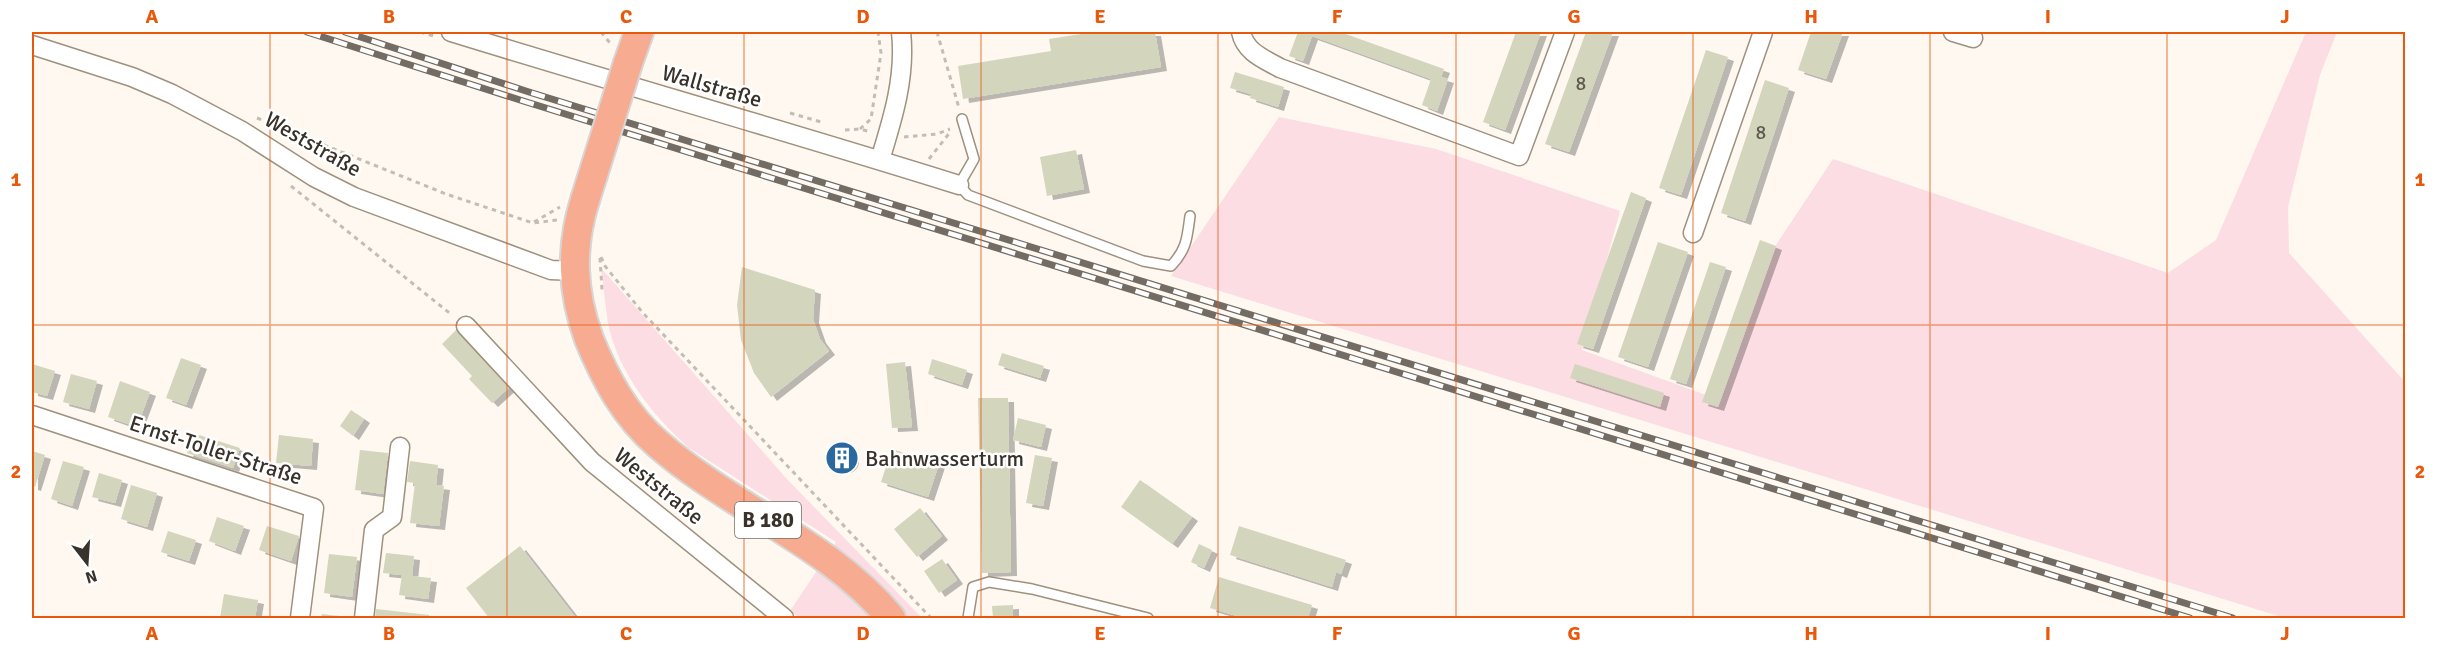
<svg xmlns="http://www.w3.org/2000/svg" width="2437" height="650" font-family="Signika,sans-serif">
	<defs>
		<filter id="shadow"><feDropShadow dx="6" dy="4" stdDeviation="0" flood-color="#0004"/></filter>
	</defs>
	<rect width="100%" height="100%" fill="#fef8f0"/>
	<path fill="#fbdde3" d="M2306 32H2337L2320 75 2288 207 2289 253 2405 382V618H2285L1171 276 1279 117 1436 149 1620 211 1582 350 1720 400 1774 248 1833 159 2168 273 2216 240Z
		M601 268 786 478 922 618H800L790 611 836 542 689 448C653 416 618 372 608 323 605 305 604 286 601 268Z"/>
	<path fill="#d4d5bd" filter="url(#shadow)" d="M1094 32H1155L1161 67 963 99 958 66 1051 51 1049 39Z
		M1298 32H1340L1444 69 1441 77 1448 79 1437 111 1422 105 1431 79 1312 36 1303 61 1289 56Z
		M1516 32H1541L1505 130 1483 122Z
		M1586 32H1613L1569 152 1545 144Z
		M1811 32H1843L1826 79 1798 70Z
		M1706 50 1728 57 1681 195 1659 188Z
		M1235 72 1284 87 1278 107 1250 98 1251 94 1230 88Z
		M1765 80 1789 88 1745 221 1721 213Z
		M1076 150 1084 189 1047 196 1040 157Z
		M1631 192 1646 198 1593 349 1577 344Z
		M1760 240 1776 246 1718 407 1702 402Z
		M1658 242 1688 252 1648 367 1618 357Z
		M1710 262 1726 267 1686 384 1670 379Z
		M742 267 815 290 813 319 820 339 829 351 771 397 754 373 741 340 737 305Z
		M457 329 513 384 492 403 469 379 472 376 442 344Z
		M1002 353 1044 366 1040 378 998 365Z
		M181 358 201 365 186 405 166 398Z
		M932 359 967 370 962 385 928 374Z
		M905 362 912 427 892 428 886 364Z
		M32 364 55 371 47 396 32 392Z
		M1575 364 1664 393 1660 407 1570 378Z
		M71 374 97 381 89 409 63 402Z
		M120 381 150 392 137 427 108 417Z
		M978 398H1008L1011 572 982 573Z
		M351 410 364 419 353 436 340 426Z
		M1018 418 1046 425 1041 447 1013 440Z
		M193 433 240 448 233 468 187 453Z
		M279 435 313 439 311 466 276 463Z
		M831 458a11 11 0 1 1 22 0a11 11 0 1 1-22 0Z
		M892 449 939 464 928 497 881 482Z
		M360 450 388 453 383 494 355 490Z
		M32 451 45 455 35 487 32 486Z
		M1035 455 1052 458 1043 506 1026 503Z
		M63 461 84 467 72 506 51 499Z
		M410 461 438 465 436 485 444 486 439 526 410 523 415 483 407 482Z
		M99 473 122 480 115 503 92 497Z
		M1140 480 1192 517 1172 544 1121 507Z
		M131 485 157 493 147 527 121 519Z
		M920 508 942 536 917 557 894 529Z
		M217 517 244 526 235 551 209 541Z
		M267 526 299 536 291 561 259 550Z
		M1239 526 1346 560 1341 574 1336 572 1332 587 1230 555Z
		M168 531 196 540 189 561 161 552Z
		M1199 544 1212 550 1204 568 1191 562Z
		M520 546 576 618H489L466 588Z
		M386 553 414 556 412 576 431 578 428 599 399 595 402 575 383 573Z
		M329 554 357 557 352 597 324 593Z
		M942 559 957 580 939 593 924 571Z
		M1219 577 1312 605 1308 618H1244L1210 608Z
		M224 594 258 600 255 618H220Z
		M1013 605V618H993L992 606Z
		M376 609 429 615V618H375Z
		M322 614 348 617V618H321Z"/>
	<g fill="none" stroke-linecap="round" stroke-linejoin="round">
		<defs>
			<path id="lane" d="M962 119 974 159 959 185 968 195 1143 261 1171 266C1187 249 1187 238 1190 216
				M968 618 973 587 989 582 1032 589 1148 618"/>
			<path id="street" d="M451 32C620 84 790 132 959 185
				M1241 32C1245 52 1264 59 1280 68L1519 156 1565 32
				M1953 32 1973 38
				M32 45 132 77 172 94 242 131 314 177 354 197 551 270 575 271
				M880 160C893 118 906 76 901 32
				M1693 233 1763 32
				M466 326 592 462 784 618
				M32 415 314 508 300 618
				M364 618 374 530 392 517 400 447"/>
			<path id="primary" d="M628 63 639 32
				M585 200C570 248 572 292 589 339 605 378 625 416 658 444 731 508 829 543 891 618"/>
		</defs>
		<use href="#lane" stroke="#9f917e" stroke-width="12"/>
		<use href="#street" stroke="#9f917e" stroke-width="21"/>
		<use href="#primary" stroke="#d7d6d4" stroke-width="32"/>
		<path stroke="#c3bdb5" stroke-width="3" stroke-dasharray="4.5 4.5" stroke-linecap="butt" d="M420 32 434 36
			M601 32 610 43
			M937 32 959 108
			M790 113 821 122
			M257 118 446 194 533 223 557 220
			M860 129 871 119 881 53 878 32
			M845 130 860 129 871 132
			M904 137 937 134 950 129
			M929 159 951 131
			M291 186 452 315
			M534 222 560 207
			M601 257 605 266 643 313 931 618
			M600 258 602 290"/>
		<use href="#lane" stroke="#fff" stroke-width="9"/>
		<use href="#street" stroke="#fff" stroke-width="18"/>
		<use href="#primary" stroke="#f7ac92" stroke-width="28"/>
		<defs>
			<path id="rail" d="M307 32 520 100 2190 618
				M345 32 529 92 2233 618"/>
		</defs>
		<use href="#rail" stroke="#726c64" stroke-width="7"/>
		<use href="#rail" stroke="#fff" stroke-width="4.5" stroke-dasharray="14" stroke-linecap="butt"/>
		<defs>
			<path id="primary-bridge" d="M585 200 628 63"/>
		</defs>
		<use href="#primary-bridge" stroke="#d7d6d4" stroke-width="32" stroke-linecap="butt"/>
		<use href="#primary-bridge" stroke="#f7ac92" stroke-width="28"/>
	</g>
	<path fill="none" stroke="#e8590c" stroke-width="1.5" stroke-opacity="0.55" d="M270 32V618M507 32V618M744 32V618M981 32V618M1218 32V618M1456 32V618M1693 32V618M1930 32V618M2167 32V618M32 325H2406"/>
	<defs>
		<symbol id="building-disc" viewBox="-11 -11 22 22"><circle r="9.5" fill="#2a689e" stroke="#fff"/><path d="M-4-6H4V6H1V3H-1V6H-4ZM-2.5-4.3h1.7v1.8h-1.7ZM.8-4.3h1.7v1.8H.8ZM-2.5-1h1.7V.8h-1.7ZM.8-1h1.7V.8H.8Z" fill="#fff"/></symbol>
	</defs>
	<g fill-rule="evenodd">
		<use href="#building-disc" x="823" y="439" width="38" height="38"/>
	</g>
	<g text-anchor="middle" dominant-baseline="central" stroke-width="5" stroke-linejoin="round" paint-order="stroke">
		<g font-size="20" fill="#5f5b4f">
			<text x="1581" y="83">8</text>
			<text x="1761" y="132">8</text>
		</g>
		<rect fill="#fff" stroke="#74706a" stroke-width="1.5" x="735" y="502" width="66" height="36" rx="4.5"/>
		<g font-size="21" font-weight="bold" fill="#38322a">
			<text x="768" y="520">B 180</text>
		</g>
		<g font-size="22" fill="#38322a" stroke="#fff">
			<text transform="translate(712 86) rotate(16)">Wallstraße</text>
			<text transform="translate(313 144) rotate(30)">Weststraße</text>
			<text transform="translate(216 450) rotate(18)">Ernst-Toller-Straße</text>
			<text transform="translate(659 486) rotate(39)">Weststraße</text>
		</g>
		<g font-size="22" fill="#38322a" stroke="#fff" text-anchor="start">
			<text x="865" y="458">Bahnwasserturm</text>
		</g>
	</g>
	<rect width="2437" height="650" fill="none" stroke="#ffffff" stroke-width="66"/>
	<g transform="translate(87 563) rotate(163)" stroke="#ffffff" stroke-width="4.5" paint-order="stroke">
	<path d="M0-4.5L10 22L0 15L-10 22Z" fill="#38322a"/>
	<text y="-9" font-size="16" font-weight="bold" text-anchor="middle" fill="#38322a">N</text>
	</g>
	<rect x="33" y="33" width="2371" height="584" fill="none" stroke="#e8590c" stroke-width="2"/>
	<g font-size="20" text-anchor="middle" font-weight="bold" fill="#e8590c">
		<text x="152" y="23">A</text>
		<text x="389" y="23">B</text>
		<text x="626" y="23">C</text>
		<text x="863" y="23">D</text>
		<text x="1100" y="23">E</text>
		<text x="1337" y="23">F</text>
		<text x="1574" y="23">G</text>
		<text x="1811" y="23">H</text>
		<text x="2048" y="23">I</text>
		<text x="2285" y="23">J</text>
		<text x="16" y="186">1</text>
		<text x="2420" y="186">1</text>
		<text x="16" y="478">2</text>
		<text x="2420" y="478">2</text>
		<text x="152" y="640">A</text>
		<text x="389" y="640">B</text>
		<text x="626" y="640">C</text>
		<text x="863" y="640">D</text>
		<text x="1100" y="640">E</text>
		<text x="1337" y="640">F</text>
		<text x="1574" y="640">G</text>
		<text x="1811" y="640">H</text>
		<text x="2048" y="640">I</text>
		<text x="2285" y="640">J</text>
	</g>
</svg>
